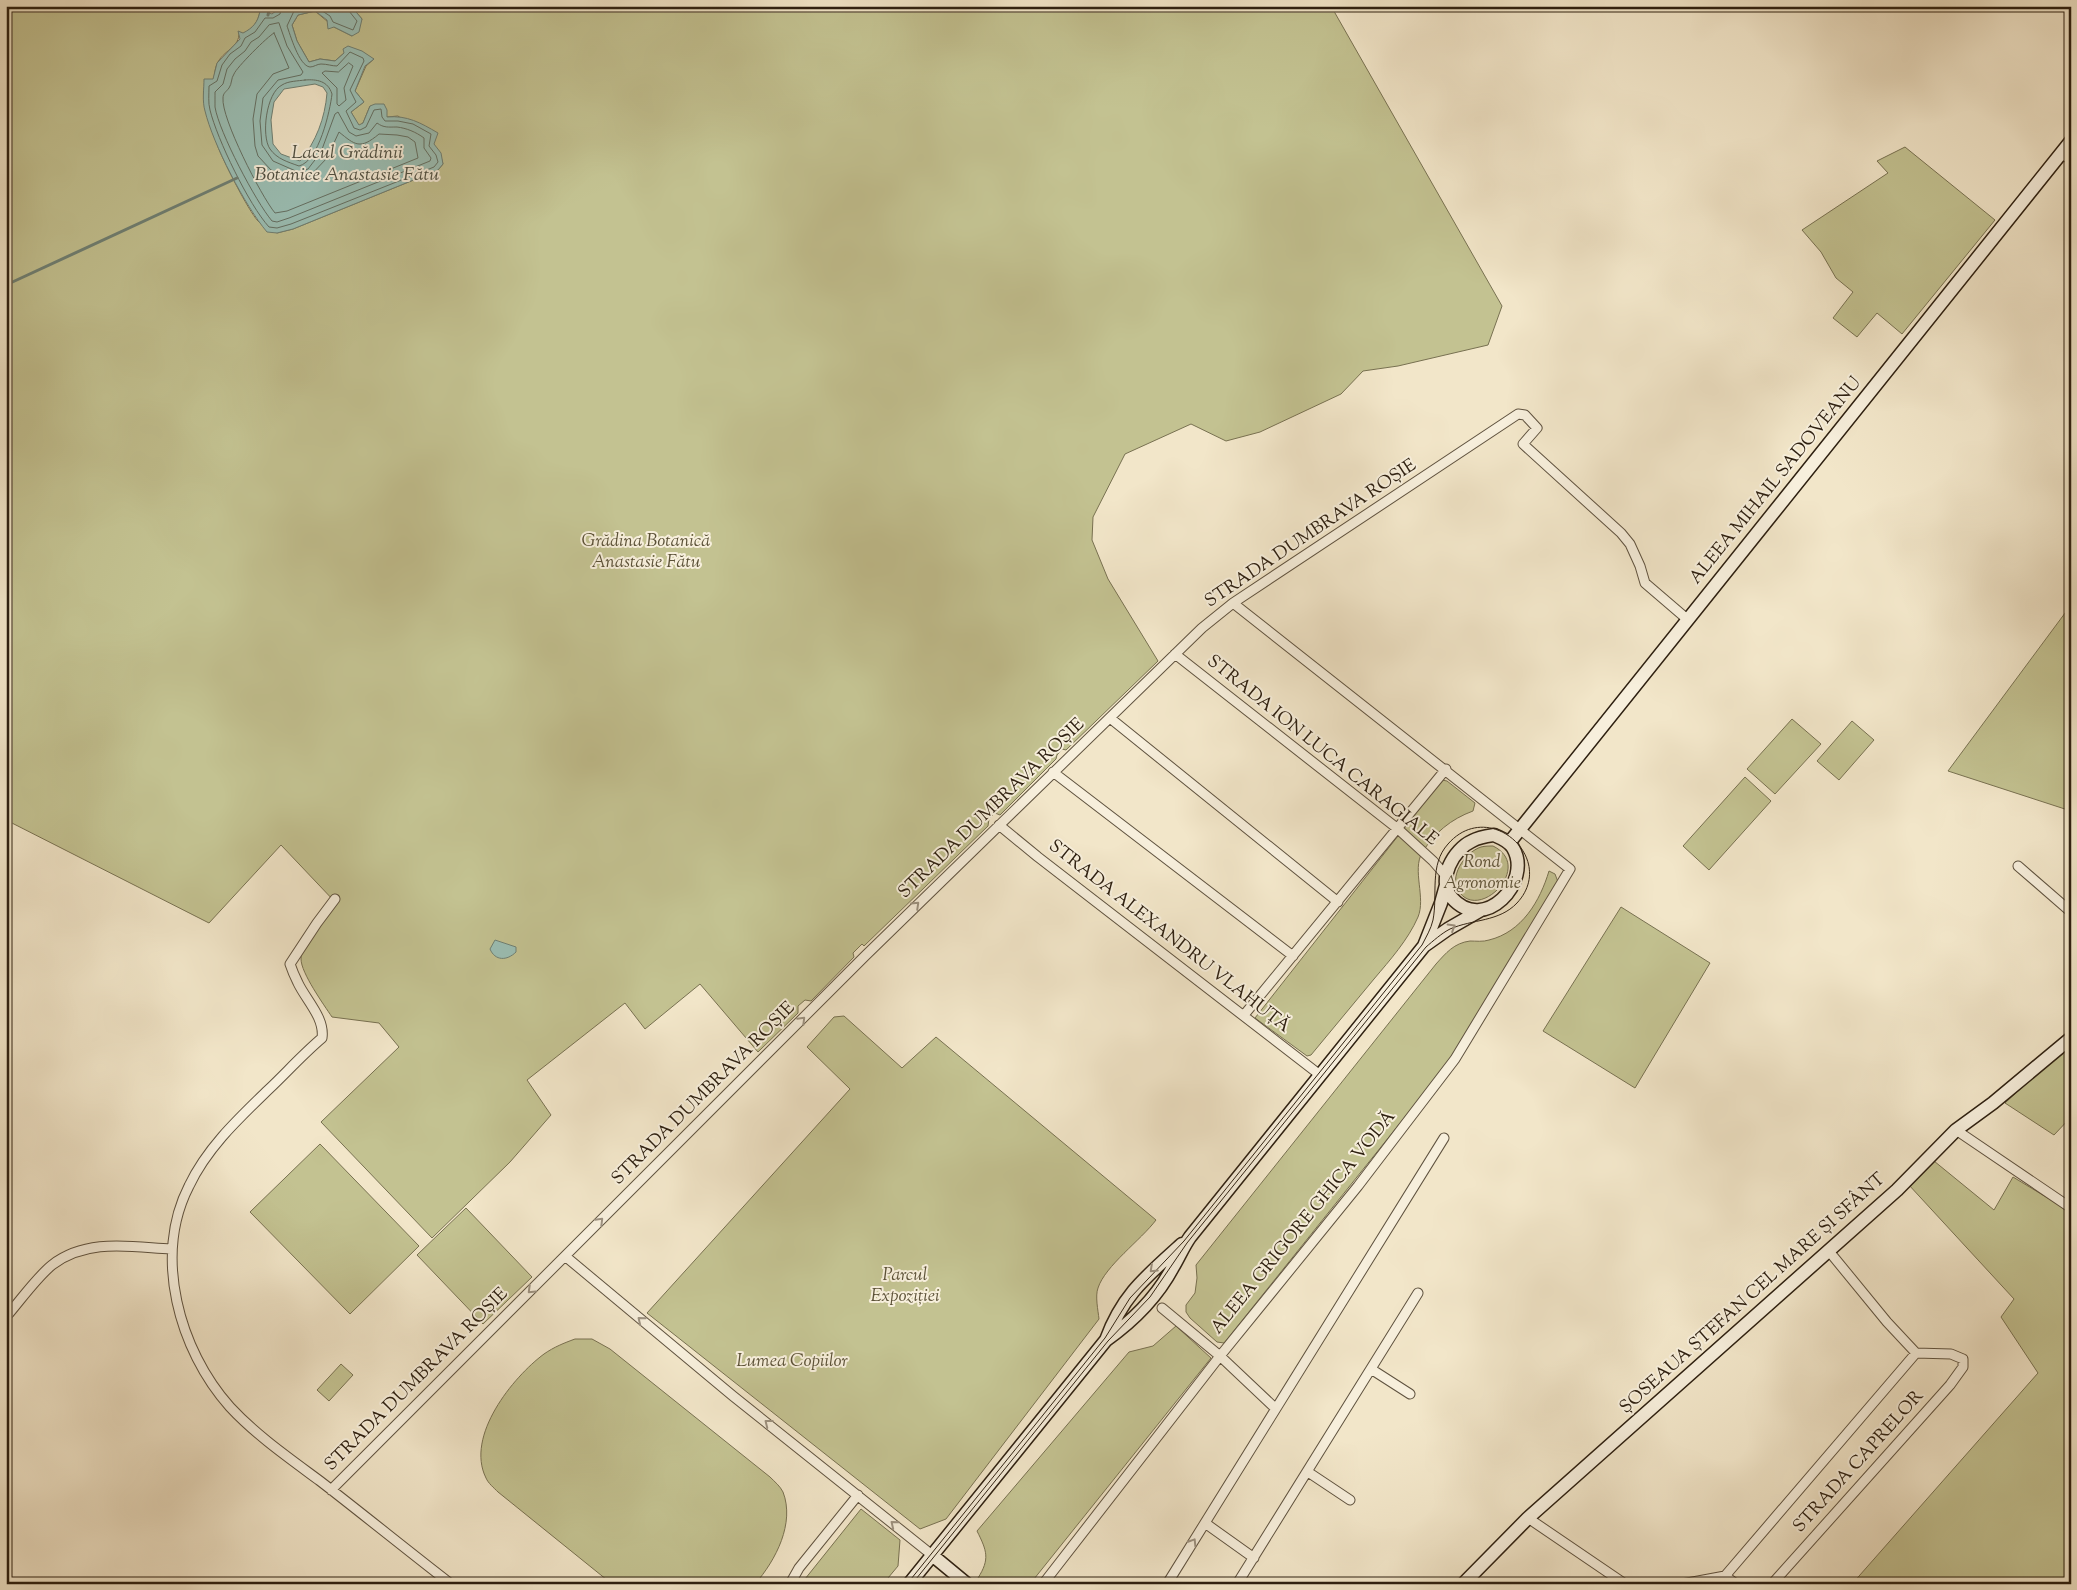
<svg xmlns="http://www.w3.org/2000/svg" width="2077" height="1590" font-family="'Sorts Mill Goudy',serif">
	<rect width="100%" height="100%" fill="#f2e6c9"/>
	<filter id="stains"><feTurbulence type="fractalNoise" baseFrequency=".004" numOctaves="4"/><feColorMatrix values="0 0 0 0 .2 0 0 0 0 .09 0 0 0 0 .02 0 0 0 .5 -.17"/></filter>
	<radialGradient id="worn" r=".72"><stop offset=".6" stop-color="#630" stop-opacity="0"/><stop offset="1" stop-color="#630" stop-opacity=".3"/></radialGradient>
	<path fill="#c3c291" stroke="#787151" d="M6 6H255L260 11C258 23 253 28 243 34L239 32C240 48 223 50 217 64 211 76 213 131 217 144 221 157 249 212 258 221 263 226 271 229 277 233L293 229 438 170 443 164C438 141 415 129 398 116L387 117 370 106 363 123 359 126 351 112 364 102 355 91 366 66 374 59 344 53 335 61 320 59 309 62 297 41 292 25 298 15 315 11 334 27 352 36 362 19 351 6H1331L1502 306 1488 345 1398 366 1363 371 1341 394 1260 432 1226 441 1191 424 1125 454 1093 517 1092 540 1108 579 1158 661 1066 750 1062 749 1057 755 1056 759 1000 815 995 813 989 819 988 826 864 946 862 944 853 953 854 957 811 1001 805 1000 798 1006V1013L758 1052 700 984 645 1029 625 1003 527 1080 551 1115 510 1162 432 1238 321 1122 399 1047 379 1023 332 1017C324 1005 301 973 301 959 300 945 327 915 336 903L281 845 209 923 6 820Z
		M1905 147 1995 220 1902 334 1877 313 1857 337 1833 318 1853 292 1836 278 1821 252 1802 230 1888 173 1877 161Z
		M2071 605V811L1948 771Z
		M1792 719 1821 744 1775 794 1747 769Z
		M1852 721 1874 740 1839 780 1817 761Z
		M1745 777 1771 801 1709 870 1683 846Z
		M1442 780 1447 781 1475 803 1473 811C1451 819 1434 833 1422 853 1412 870 1426 898 1418 917 1408 940 1390 960 1374 979 1353 1004 1332 1030 1311 1055L1307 1056 1255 1018Z
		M1493 846C1534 866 1481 920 1460 893 1447 878 1465 852 1481 847 1485 846 1489 846 1493 846Z
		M1549 871 1555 874 1558 882 1449 1062 1224 1343 1217 1342 1190 1318 1186 1312V1305L1195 1293 1197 1278 1196 1265 1436 964C1446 953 1454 943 1470 941 1476 941 1483 942 1489 940 1522 932 1540 901 1549 871Z
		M1621 907 1710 963 1635 1088 1543 1031Z
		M844 1016 902 1068 936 1037 1156 1220C1141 1240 1105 1266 1098 1288 1095 1296 1098 1310 1099 1319L946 1519 920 1529 647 1313 850 1089 807 1047 834 1017Z
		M2071 1042V1117L2054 1135 2005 1103Z
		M320 1144 419 1246 350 1314 250 1212Z
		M1934 1161 1994 1210 2013 1177 2071 1212V1584H1852L2038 1373 2001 1317 2014 1299 1908 1184Z
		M466 1208 532 1277 483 1324 417 1255Z
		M1176 1326 1211 1358 1030 1584H985L978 1578C990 1559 987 1551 977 1531L1129 1352 1153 1346Z
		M575 1339H592L610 1349 770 1477C775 1482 780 1486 783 1492 795 1523 776 1560 755 1584H612L498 1492C494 1488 488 1483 486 1478 465 1436 513 1377 544 1354 554 1347 564 1343 575 1339Z
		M341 1364 353 1375 329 1401 317 1390Z
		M861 1509 900 1540 898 1566 883 1584H801Z"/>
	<path fill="#9bc0b6" stroke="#6f8074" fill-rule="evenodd" d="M255 6H263L267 12 272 14 277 10V6H351L362 19 359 32 352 36 334 27 328 29 327 20 315 11 298 15 292 25 297 41 309 62 320 59 335 61 344 53 343 49 348 46 362 51 374 59 365 66 355 91 364 102 351 112 359 125 363 123 370 106 375 104H384L387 110V117C407 115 421 123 438 133L434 144 441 153 443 164 438 170 293 229 277 233 267 232C245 206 213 144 205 111 202 101 204 89 204 79H213L217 63 240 39 238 31 243 33C253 28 258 22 260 11ZM315 84 323 87 327 93C325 118 316 142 300 161L281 154 273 144 271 120 274 102 284 89Z
		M495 940 516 947V952C507 961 495 961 490 949Z"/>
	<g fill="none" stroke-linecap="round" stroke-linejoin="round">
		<path stroke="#647064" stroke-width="1" d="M282 6 280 14 273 18H265L255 32 245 38 241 46 230 54 222 65 217 81 209 86C209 94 208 103 210 110 217 139 249 205 269 227L277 228 291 224 434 167 438 162 436 155 429 146 431 134 413 124 398 121H385L382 117 381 109 374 110 366 127 360 130 354 128 346 111 356 102 350 90 364 61 363 58 350 52 337 66C332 66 327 64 321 64 317 64 314 67 310 67 299 66 290 34 287 26L294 11 316 7 330 16 333 22 353 30 357 21 349 11 348 6
			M279 23 287 46 303 72 301 75 278 80 263 98 260 121 262 145 273 161 298 172 308 169 321 152 335 114 338 112 349 132 356 136 369 133 377 123C384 128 388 127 397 127 406 128 416 132 424 138V148L431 158 430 161 289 218 277 222 272 221C256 202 219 132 215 107 215 102 215 96 215 92L223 84 227 69 235 59 245 51 251 42 259 37 269 25Z
			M274 33 289 68 273 74 257 94 253 119 255 146 258 156 271 170 296 179 309 177 327 158 339 132C355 145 360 150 379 134L397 135 408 137 415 142 418 158 287 211 275 213C261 196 221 118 223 98 223 93 226 92 229 88 232 84 231 78 234 74 236 68 268 36 274 33Z
			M349 63 353 66 344 88 346 100 339 106 337 104V88L322 73 325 71 338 72Z
			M305 80C317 79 328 81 332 94 330 111 319 161 299 166 288 162 277 159 270 149 261 136 266 93 282 85 288 81 298 81 305 80Z"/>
		<path stroke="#6f8074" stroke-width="3" d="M268 15 270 6
			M6 285 237 178"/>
		<defs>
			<path id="street" d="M2062 154 2071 160
				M1175 654 1398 829 1433 861 1447 877
				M1110 718 1338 902
				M1053 772 1293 956
				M999 825 1038 857 1320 1075
				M2018 866 2071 912
				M335 899 317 923 290 964C292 970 295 977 298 983 306 1000 325 1018 322 1038 303 1054 286 1073 268 1090 238 1119 207 1148 189 1186 153 1256 179 1350 230 1407 256 1435 289 1458 320 1481 364 1515 407 1550 451 1584
				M1244 1015 1446 769
				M1956 1130 2071 1208
				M565 1256 733 1396 932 1555
				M1162 1308 1220 1356 1275 1408
				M6 1317C20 1301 36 1278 52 1265 87 1238 131 1247 171 1249
				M1371 1369 1410 1394
				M1308 1472 1350 1500
				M331 1490 865 956 1202 628 1233 603 1518 414 1525 415 1537 428 1523 444 1621 533 1630 544 1640 566 1645 583 1687 619
				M1528 1518 1625 1584
				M1205 1523 1254 1558
				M1725 1576 1916 1353
				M1725 1576 1736 1584
				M790 1584 799 1568 858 1495
				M1043 1584 1220 1356 1358 1186 1455 1059 1570 869 1233 603
				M1167 1584 1444 1138
				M1237 1584 1418 1293
				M1682 1584 1725 1576
				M1772 1584 1950 1385 1963 1367V1359L1951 1354 1916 1353 1887 1322 1828 1250"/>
			<path id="secondary" d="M1494 835C1501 838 1509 841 1513 848 1533 882 1484 934 1452 898 1436 880 1454 849 1472 841 1479 837 1487 836 1494 835Z
				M1509 843 2071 141
				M1424 946 1448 929 1481 910
				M1106 1340C1123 1294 1147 1276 1182 1244
				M932 1555 967 1584
				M909 1584 1106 1340C1133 1321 1157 1297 1173 1267 1179 1257 1183 1247 1190 1237L1424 946 1441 903 1446 885
				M1463 1584 1528 1518 1897 1190 1956 1130 1993 1103 2071 1038"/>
		</defs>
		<use href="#street" stroke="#5f523f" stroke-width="11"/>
		<use href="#secondary" stroke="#2e2011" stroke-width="15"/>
		<use href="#street" stroke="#f7efdc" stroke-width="9"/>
		<use href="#secondary" stroke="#f7efdc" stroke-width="12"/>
		<path stroke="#2e2011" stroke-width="1" d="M907 1584 1105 1338 1130 1298 1184 1241 1422 945C1426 937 1431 929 1433 920 1438 894 1429 865 1448 844 1489 797 1558 859 1517 903 1499 922 1473 919 1450 929 1442 933 1433 941 1426 947L1187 1243 1150 1297 1108 1341 912 1584"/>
	</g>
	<defs><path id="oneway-chevron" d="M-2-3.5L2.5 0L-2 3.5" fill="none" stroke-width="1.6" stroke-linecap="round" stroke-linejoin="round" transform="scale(1.25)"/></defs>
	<g stroke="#9d9281">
		<use href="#oneway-chevron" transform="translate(916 905) rotate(-44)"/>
		<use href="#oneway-chevron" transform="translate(1452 927) rotate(-31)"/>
		<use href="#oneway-chevron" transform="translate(802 1020) rotate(-45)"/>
		<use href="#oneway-chevron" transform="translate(600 1221) rotate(-45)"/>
		<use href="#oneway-chevron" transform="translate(1153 1269) rotate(137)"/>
		<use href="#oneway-chevron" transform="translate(531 1290) rotate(136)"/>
		<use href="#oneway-chevron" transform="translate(641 1320) rotate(-141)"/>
		<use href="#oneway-chevron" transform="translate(768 1423) rotate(-142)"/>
		<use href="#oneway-chevron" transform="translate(894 1524) rotate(-141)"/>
		<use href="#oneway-chevron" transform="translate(1193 1542) rotate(-58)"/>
	</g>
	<g text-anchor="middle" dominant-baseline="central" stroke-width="4" stroke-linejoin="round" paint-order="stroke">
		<g font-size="18" fill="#2e2011" stroke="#f7efdc">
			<text transform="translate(1776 481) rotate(-51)">ALEEA MIHAIL SADOVEANU</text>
			<text transform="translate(1311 534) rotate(-34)">STRADA DUMBRAVA ROȘIE</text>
			<text transform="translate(1322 751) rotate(39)">STRADA ION LUCA CARAGIALE</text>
			<text transform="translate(992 809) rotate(-44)">STRADA DUMBRAVA ROȘIE</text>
			<text transform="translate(1169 937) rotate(38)">STRADA ALEXANDRU VLAHUȚĂ</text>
			<text transform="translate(704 1094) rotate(-45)">STRADA DUMBRAVA ROȘIE</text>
			<text transform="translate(1304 1223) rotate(-51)">ALEEA GRIGORE GHICA VODĂ</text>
			<text transform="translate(1753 1294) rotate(-42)">ȘOSEAUA ȘTEFAN CEL MARE ȘI SFÂNT</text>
			<text transform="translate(417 1380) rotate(-45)">STRADA DUMBRAVA ROȘIE</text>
			<text transform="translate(1859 1462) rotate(-48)">STRADA CAPRELOR</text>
		</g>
		<g font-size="18" font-style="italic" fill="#5b5137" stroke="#f7efdc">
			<text x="646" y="542">Grădina Botanică<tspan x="646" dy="21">Anastasie Fătu</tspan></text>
			<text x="1482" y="863">Rond<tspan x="1482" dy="21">Agronomie</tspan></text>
			<text x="905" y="1276">Parcul<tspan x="905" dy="21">Expoziției</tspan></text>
			<text x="792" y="1362">Lumea Copiilor</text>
		</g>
		<g font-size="19" font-style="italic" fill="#4f5043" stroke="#f7efdc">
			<text x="347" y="153">Lacul Grădinii<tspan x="347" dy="22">Botanice Anastasie Fătu</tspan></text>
		</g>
	</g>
	<rect width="2077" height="1590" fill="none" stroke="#f2e6c9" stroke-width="25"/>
	<rect x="8" y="8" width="2062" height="1575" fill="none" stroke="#2e2011" stroke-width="2.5"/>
	<rect x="12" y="12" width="2052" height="1565" fill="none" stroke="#2e2011"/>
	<rect width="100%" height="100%" filter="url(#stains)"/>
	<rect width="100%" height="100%" fill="url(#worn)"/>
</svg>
